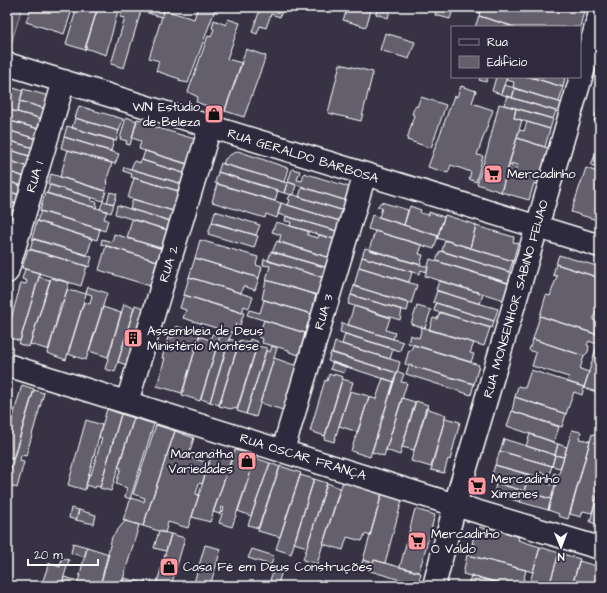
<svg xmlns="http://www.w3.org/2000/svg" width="607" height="593" font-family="'Architects Daughter',sans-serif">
	<rect width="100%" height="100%" fill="#373345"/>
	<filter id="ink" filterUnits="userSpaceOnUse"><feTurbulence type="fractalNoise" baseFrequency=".025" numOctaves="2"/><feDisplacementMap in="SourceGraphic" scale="8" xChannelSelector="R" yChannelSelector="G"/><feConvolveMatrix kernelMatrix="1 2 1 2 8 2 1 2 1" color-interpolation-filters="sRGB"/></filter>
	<g filter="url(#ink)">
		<path fill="#514c5c" stroke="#a8a6ae" d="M7 7H22L8 55H7Z"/>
		<path fill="#635f6d" stroke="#fff" d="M31 7H73L64 34 26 22Z
			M77 7H98L85 50 66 44Z
			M98 7H119L106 55 85 48Z
			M124 7H165L162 17 141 11 124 68 111 64 125 18 120 17Z
			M198 7H216L188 83 179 81 180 79 156 71 159 61 149 58 164 10 194 19Z
			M239 7H261L260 11Z
			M261 7H283L280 17 271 14 266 28 260 26 257 34 252 32Z
			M348 7H372L366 27 343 20Z
			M378 7H391L388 18 376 14Z
			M437 7H454L450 19 435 15Z
			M459 7H481L479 13Z
			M481 7H572L584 11 580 27H515L479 16Z
			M572 7H585L584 11Z
			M479 16 515 27H475Z
			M228 19 240 23 227 59 242 63 224 112 196 102 198 97 188 92 208 36 211 37 214 29 212 28 214 20 226 25Z
			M385 33 415 42 409 59 380 50Z
			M246 49 266 56 244 117 225 111Z
			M340 64 373 72 361 121 328 113Z
			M480 77H488L486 82 479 80Z
			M496 77H507L501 94 492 91Z
			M507 77H530L563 87 559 102 513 88 514 82 506 80Z
			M530 77H565L563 87Z
			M504 85 515 88 512 98 501 94Z
			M7 86 23 91 17 112 7 109Z
			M461 86 476 91 472 103 493 110 477 155 483 156 476 182 469 179 471 172 451 165 448 173 428 167 454 96 457 97Z
			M515 88 562 103 559 112 512 98Z
			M23 89 49 96 46 109 20 101Z
			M507 96 556 111 553 119 504 105Z
			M421 97 446 105 431 148 407 140 414 115 412 114 415 106 417 107Z
			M600 100V123L594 121Z
			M20 101 46 109 43 119 17 112Z
			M499 104 516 108 514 118 522 120 501 192 477 184 488 148Z
			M79 106 123 119 119 131 75 118Z
			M516 108 553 119 550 129 514 118Z
			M7 109 42 119 39 129 7 120Z
			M126 117 137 121 130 145 126 144 127 141 120 139Z
			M75 118 119 131 116 141 72 128Z
			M137 119 153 123 152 126 201 141 195 166 139 149 141 141 132 138Z
			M7 120 39 129 37 139 7 130Z
			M527 122 550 129 545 147 517 138 519 130 524 131Z
			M67 126 114 140 111 151 64 137Z
			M7 130 37 139 34 148 7 140Z
			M64 137 119 154 115 164 61 148Z
			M517 138 551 149 540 185 534 183 529 200 501 192 509 165 517 168 518 165 509 163Z
			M7 140 33 148 30 156 7 149Z
			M600 143V168L591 165Z
			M7 149 32 157 29 167 7 160Z
			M68 150 112 163 106 182H108L105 191 60 177Z
			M145 151 196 167 193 176 142 160Z
			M238 151 288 168 284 182 223 164 225 159 230 155Z
			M7 160 29 167 26 177 7 171Z
			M141 160 193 176 189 186 131 169 134 161 140 163Z
			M221 163 287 183 284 193 218 172Z
			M124 167 190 186 188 194 131 177 132 174 123 171Z
			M586 168 600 173V221L571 212Z
			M292 169 300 171 297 180 302 181 304 173 346 186 354 190 350 202 288 182Z
			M7 171 24 177 21 186 7 181Z
			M218 172 278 190 275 201 215 183Z
			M51 174 106 191 103 201 48 184Z
			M134 178 182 192 177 212 128 198Z
			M7 181 23 186 20 195 7 191Z
			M288 182 296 185 293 195 284 193Z
			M217 184 281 203 277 218 266 214 265 218 212 202Z
			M50 185 92 198 91 201 97 202 96 208 47 193Z
			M302 187 354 203 351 213 299 197Z
			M7 191 20 195 17 204 7 201Z
			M110 192 117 194 114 204 107 202Z
			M45 193 107 211 104 219 108 220 105 231 40 211Z
			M291 194 350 213 346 223 288 205 290 200 288 199Z
			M133 199 180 213 178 223 130 209Z
			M7 201 16 204 10 222 7 221Z
			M103 201 114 204 111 213 100 209Z
			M381 202 408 210 404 225 379 217 382 208 377 207Z
			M281 203 346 223 343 233 278 214Z
			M117 205 176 223 174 232 115 214Z
			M410 206 421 210 420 213 429 215V212L444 217 438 236 404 225Z
			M41 211 100 229 97 240 37 221Z
			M215 211 260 225 256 235 212 223Z
			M372 215 438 236 434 249 368 229Z
			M445 215 476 225 470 248 437 238Z
			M286 216 343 233 341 241 290 226 291 222 285 221Z
			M132 219 174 232 169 251 127 238Z
			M37 221 92 239 87 255 32 238Z
			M212 222 258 236 254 248 208 234Z
			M276 222 309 231 307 235 318 238 319 235 334 239 329 258 279 242 281 235 272 232Z
			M476 226 514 237 513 242 518 243 513 261 470 248Z
			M375 231 422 245 419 254 423 255 420 265 369 250Z
			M114 234 171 251 167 264 101 244 102 239 112 242Z
			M33 239 92 257 89 267 30 249Z
			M200 240 258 257 256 265 262 267 259 278 195 258Z
			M445 240 513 261 509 272 442 251Z
			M277 241 334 259 331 269 272 252Z
			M106 246 157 261 150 286 99 270Z
			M365 248 428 267 427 272 421 270 419 274 362 257Z
			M28 249 87 266 81 286 22 268Z
			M271 251 335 270 332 280 268 261Z
			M440 251 513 273 510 284 436 261Z
			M559 255 600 267V278L556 264Z
			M362 257 412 272 409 282 359 267Z
			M195 258 259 278 255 290 243 286 241 293 189 277Z
			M264 259 327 279 321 296 266 280 270 266 263 265Z
			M430 259 509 283 504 300 425 276Z
			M556 264 600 278V310L599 312 596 311 593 320 598 322 595 334 540 316 546 295 550 296 557 276 553 275Z
			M359 267 417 285 411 304 354 286Z
			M25 269 40 273 20 341 7 337V334L21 283 26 284 27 281 22 279Z
			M39 277 50 280 29 347 19 344Z
			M189 277 253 297 249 308 244 306 242 313 184 295Z
			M51 278 69 283 63 303H61L49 350 30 344Z
			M266 280 316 295 313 305 318 307 315 315 262 299Z
			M439 281 483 294 480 304 436 290Z
			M354 286 409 303 407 311 351 295Z
			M88 287 107 293 86 360 68 354 84 302 90 304 92 295 86 293Z
			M67 290 76 292V291L86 294 66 360 47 353Z
			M437 291 498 309 494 321 433 302Z
			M184 295 244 313 240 325 236 324 233 333 183 318 186 310 180 308Z
			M351 295 402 310 400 320 348 304Z
			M264 300 315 315 313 324 308 323 305 333 247 315 249 310 260 313Z
			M436 303 494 321 492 328 434 311Z
			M124 304 134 308 115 372 105 369Z
			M135 305 150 310 132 367 118 362Z
			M354 306 390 318 386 330 395 333 393 339 348 325Z
			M417 306 431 310 425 328 411 324Z
			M103 307 121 313 108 357 89 351Z
			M440 312 490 328 484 346 429 330 433 318 437 319Z
			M540 316 599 335 597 344 589 341 587 345 589 346 588 352 584 356 533 339Z
			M264 320 305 333 299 355 289 352V350L262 343 263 339 258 337Z
			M342 323 403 342 400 351 340 332Z
			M176 326 200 334 182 393 157 386 165 358H162L168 337 173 338Z
			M422 327 474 343 470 353 474 354 471 362 408 343 410 335 419 338Z
			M224 332 231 334 210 402 201 399 220 336 222 337Z
			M212 334 220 336 200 401 182 395 199 336 210 340Z
			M345 334 393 349 390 359 342 344Z
			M599 338 600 339V393L584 388Z
			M229 339 239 342 219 405 210 402Z
			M250 339 258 342 237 409 232 408 231 409 219 406 240 340 249 342Z
			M533 339 584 356 580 369 589 372 584 387 567 382 569 377 532 366 536 353 529 350Z
			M335 342 400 362 397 373 332 353Z
			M413 345 479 365 474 384 405 364 409 350 411 351Z
			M257 346 267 348 246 414 237 411Z
			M272 346 277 348 256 417 246 414 266 350 270 352Z
			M331 352 397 373 394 382 328 361Z
			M274 358 300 367 287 409 284 408 283 410 260 403Z
			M333 362 346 367 344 373 330 369Z
			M409 365 474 384 471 395 406 374Z
			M531 370 584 387 582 395 574 392 566 414 515 397 518 386 525 388Z
			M397 371 404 374 401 382 407 383 384 456 372 452Z
			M329 374 334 376V374L343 377 325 436 310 431 325 380 327 381Z
			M383 378 394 382 370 457 351 451 369 397 376 399Z
			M342 379 353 382 334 442 324 439Z
			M22 385 34 389 13 459 7 458V438Z
			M34 390 44 393 26 456 21 455 20 461 24 462 17 488 7 485V481Z
			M350 391 369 396 358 432 339 426Z
			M515 397 566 414 562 427 512 411Z
			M402 398 415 402 400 455 386 450Z
			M416 401 428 405 414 450 402 447Z
			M426 408 446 415 431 467 411 461Z
			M107 409 121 414 100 487 96 486 95 488 86 485 89 474 91 475 102 438 99 437Z
			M512 411 559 427 554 442 507 426Z
			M121 414 134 418 111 491 100 488Z
			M134 418 154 424 130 499 125 497 127 488 116 484 121 468 118 467Z
			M445 418 460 422 450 460 448 459 444 473 431 470Z
			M86 420 102 425 85 490 68 485Z
			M156 425 175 431 143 526 123 520 131 498 144 502 145 498 133 494Z
			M572 430 581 432 579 439 590 441 568 519 558 516 559 514 548 510Z
			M175 431 194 438 188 457 209 463 202 484 199 483 196 494 199 495 188 528 168 522 165 533 143 526Z
			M530 434 558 444 555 455 526 446Z
			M592 434 600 436V451L598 455H600V486L592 513 583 511 581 517 570 514Z
			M504 439 555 455 552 466 500 451Z
			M558 444 567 447 564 457 555 455Z
			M213 450 232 457 210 522 192 517Z
			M235 450 256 456 232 527 219 523 224 508 222 507 220 514 213 512Z
			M500 451 552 466 549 475 540 472 539 477 495 465Z
			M555 455 564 457 560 468 552 466Z
			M255 458 270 463 251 516 238 511Z
			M270 463 280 467 258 528 248 525Z
			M495 465 529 475 524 491 496 483 497 480 491 478Z
			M280 466 301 473 280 537 258 531Z
			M554 473 558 475 551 499 524 491 528 478 551 485Z
			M300 475 314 479 291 554 276 549Z
			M314 479 327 483 307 547 294 543Z
			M343 481 382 493 370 536 365 534 362 541 347 537 343 550 323 544Z
			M327 483 340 488 317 564 303 560Z
			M496 483 524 491 520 502 494 494Z
			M600 486V525L590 522Z
			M524 491 551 499 548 510 520 502Z
			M382 494 402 500 385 563 374 560 373 563 363 560Z
			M71 508 79 510 76 520 69 518Z
			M415 509 435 515 419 572 400 567Z
			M79 510 96 515 94 524 76 520Z
			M125 521 139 525 121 586H100L112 537Z
			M480 527 490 530 491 528 519 537 518 540 540 547 533 572 468 555 470 549H473L475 544H472L475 530Z
			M159 531 171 534 166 551 154 548Z
			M171 534 185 538 171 586H156Z
			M73 543 87 547 85 557 71 553Z
			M205 545 221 549 210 586H193Z
			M87 547 109 554 100 586H77Z
			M540 547 559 553 549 586H529Z
			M252 549 274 556 271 565 248 558Z
			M559 553 580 559 572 586H549Z
			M467 555 526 570 522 586H510L463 574Z
			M62 558 69 560 61 586H41L49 563 60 567Z
			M363 560 373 563 374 560 421 573 418 585 360 568Z
			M579 561 600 567 594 586H572Z
			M275 566 283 568 278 584 270 580Z
			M600 567V586H594Z
			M471 575 510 586H468Z
			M64 577 78 581 77 586H61Z
			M124 578 144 583 143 586H121Z
			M145 580 156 583V586H143Z"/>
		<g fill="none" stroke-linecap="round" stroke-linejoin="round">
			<defs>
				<path id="street" d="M7 64 600 246
					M7 272 64 81
					M127 402 210 127
					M283 450 365 174
					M434 586 455 505 600 13"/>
				<path id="secondary" d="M7 365 455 505 600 548"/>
			</defs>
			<use href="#street" stroke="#fff" stroke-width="25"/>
			<use href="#secondary" stroke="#fff" stroke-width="25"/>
			<use href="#street" stroke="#2f2a3d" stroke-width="22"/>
			<use href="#secondary" stroke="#2f2a3d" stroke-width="22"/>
		</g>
	</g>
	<defs>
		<symbol id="shop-square" viewBox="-11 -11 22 22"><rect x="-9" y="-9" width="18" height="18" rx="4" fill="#ff9aa2" stroke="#2f2a3d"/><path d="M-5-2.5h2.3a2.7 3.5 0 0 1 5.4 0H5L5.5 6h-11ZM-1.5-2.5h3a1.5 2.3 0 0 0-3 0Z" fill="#111"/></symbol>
		<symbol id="supermarket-square" viewBox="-11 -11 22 22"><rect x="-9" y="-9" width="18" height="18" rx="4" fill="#ff9aa2" stroke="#2f2a3d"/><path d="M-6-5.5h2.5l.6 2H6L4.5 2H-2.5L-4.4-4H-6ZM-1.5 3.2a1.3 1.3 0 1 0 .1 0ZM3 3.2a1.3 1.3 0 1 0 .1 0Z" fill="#111"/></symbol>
		<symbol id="building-square" viewBox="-11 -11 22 22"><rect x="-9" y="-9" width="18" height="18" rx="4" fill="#ff9aa2" stroke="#2f2a3d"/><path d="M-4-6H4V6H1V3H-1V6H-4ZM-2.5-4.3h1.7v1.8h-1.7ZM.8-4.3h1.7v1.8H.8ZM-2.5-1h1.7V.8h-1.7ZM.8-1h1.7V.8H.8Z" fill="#111"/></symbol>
	</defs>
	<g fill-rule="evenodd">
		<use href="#shop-square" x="203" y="103" width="22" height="22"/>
		<use href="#supermarket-square" x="482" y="163" width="22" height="22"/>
		<use href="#building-square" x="122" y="327" width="22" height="22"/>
		<use href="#shop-square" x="236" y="450" width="22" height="22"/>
		<use href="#supermarket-square" x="466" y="475" width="22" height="22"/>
		<use href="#supermarket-square" x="406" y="530" width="22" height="22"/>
		<use href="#shop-square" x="158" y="556" width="22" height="22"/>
	</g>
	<g text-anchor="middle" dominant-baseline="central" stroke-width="4" stroke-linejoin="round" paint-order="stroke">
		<g font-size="13" fill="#fff" stroke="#2f2a3d" text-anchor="start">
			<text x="200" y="107" text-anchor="end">WN Estúdio<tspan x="200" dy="15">de Beleza</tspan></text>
			<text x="507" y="174">Mercadinho</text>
			<text x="147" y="331">Assembleia de Deus<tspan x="147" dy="15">Ministério Montese</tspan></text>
			<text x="233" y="454" text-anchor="end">Maranatha<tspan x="233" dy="15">Variedades</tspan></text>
			<text x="491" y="479">Mercadinho<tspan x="491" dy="15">Ximenes</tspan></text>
			<text x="431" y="534">Mercadinho<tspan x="431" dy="15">O Valdo</tspan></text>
			<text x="183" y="567">Casa Fé em Deus Construções</text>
		</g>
		<g font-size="13" fill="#fff" stroke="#2f2a3d">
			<text transform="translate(303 156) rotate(17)">RUA GERALDO BARBOSA</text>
			<text transform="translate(35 177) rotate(-73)">RUA 1</text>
			<text transform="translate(169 264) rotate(-73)">RUA 2</text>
			<text transform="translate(516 299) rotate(-74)">RUA MONSENHOR SABINO FEIJAO</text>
			<text transform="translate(324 312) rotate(-73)">RUA 3</text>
			<text transform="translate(303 457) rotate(17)">RUA OSCAR FRANÇA</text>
		</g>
	</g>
	<rect width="607" height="593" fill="none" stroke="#2f2a3d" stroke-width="24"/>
	<rect x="12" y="12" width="583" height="569" fill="none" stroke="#fff" stroke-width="1.5" filter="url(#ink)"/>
	<rect x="451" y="26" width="130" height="52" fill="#2f2a3d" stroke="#827f8b"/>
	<rect x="459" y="39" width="20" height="6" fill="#2f2a3d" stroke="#827f8b"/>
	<text x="487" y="46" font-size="12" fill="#ffffff">Rua</text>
	<rect x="459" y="56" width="20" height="12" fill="#635f6d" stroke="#827f8b"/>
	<text x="487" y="66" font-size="12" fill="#ffffff">Edifício</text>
	<g transform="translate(561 547) rotate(179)" stroke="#2f2a3d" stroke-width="3" paint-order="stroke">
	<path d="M0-3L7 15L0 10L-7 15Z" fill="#ffffff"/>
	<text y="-6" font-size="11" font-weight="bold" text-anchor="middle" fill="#ffffff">N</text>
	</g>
	<path d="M28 559v6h70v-6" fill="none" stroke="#ffffff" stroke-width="2"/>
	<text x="34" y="559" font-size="12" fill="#ffffff" stroke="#2f2a3d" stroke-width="3" paint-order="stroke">20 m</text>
</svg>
